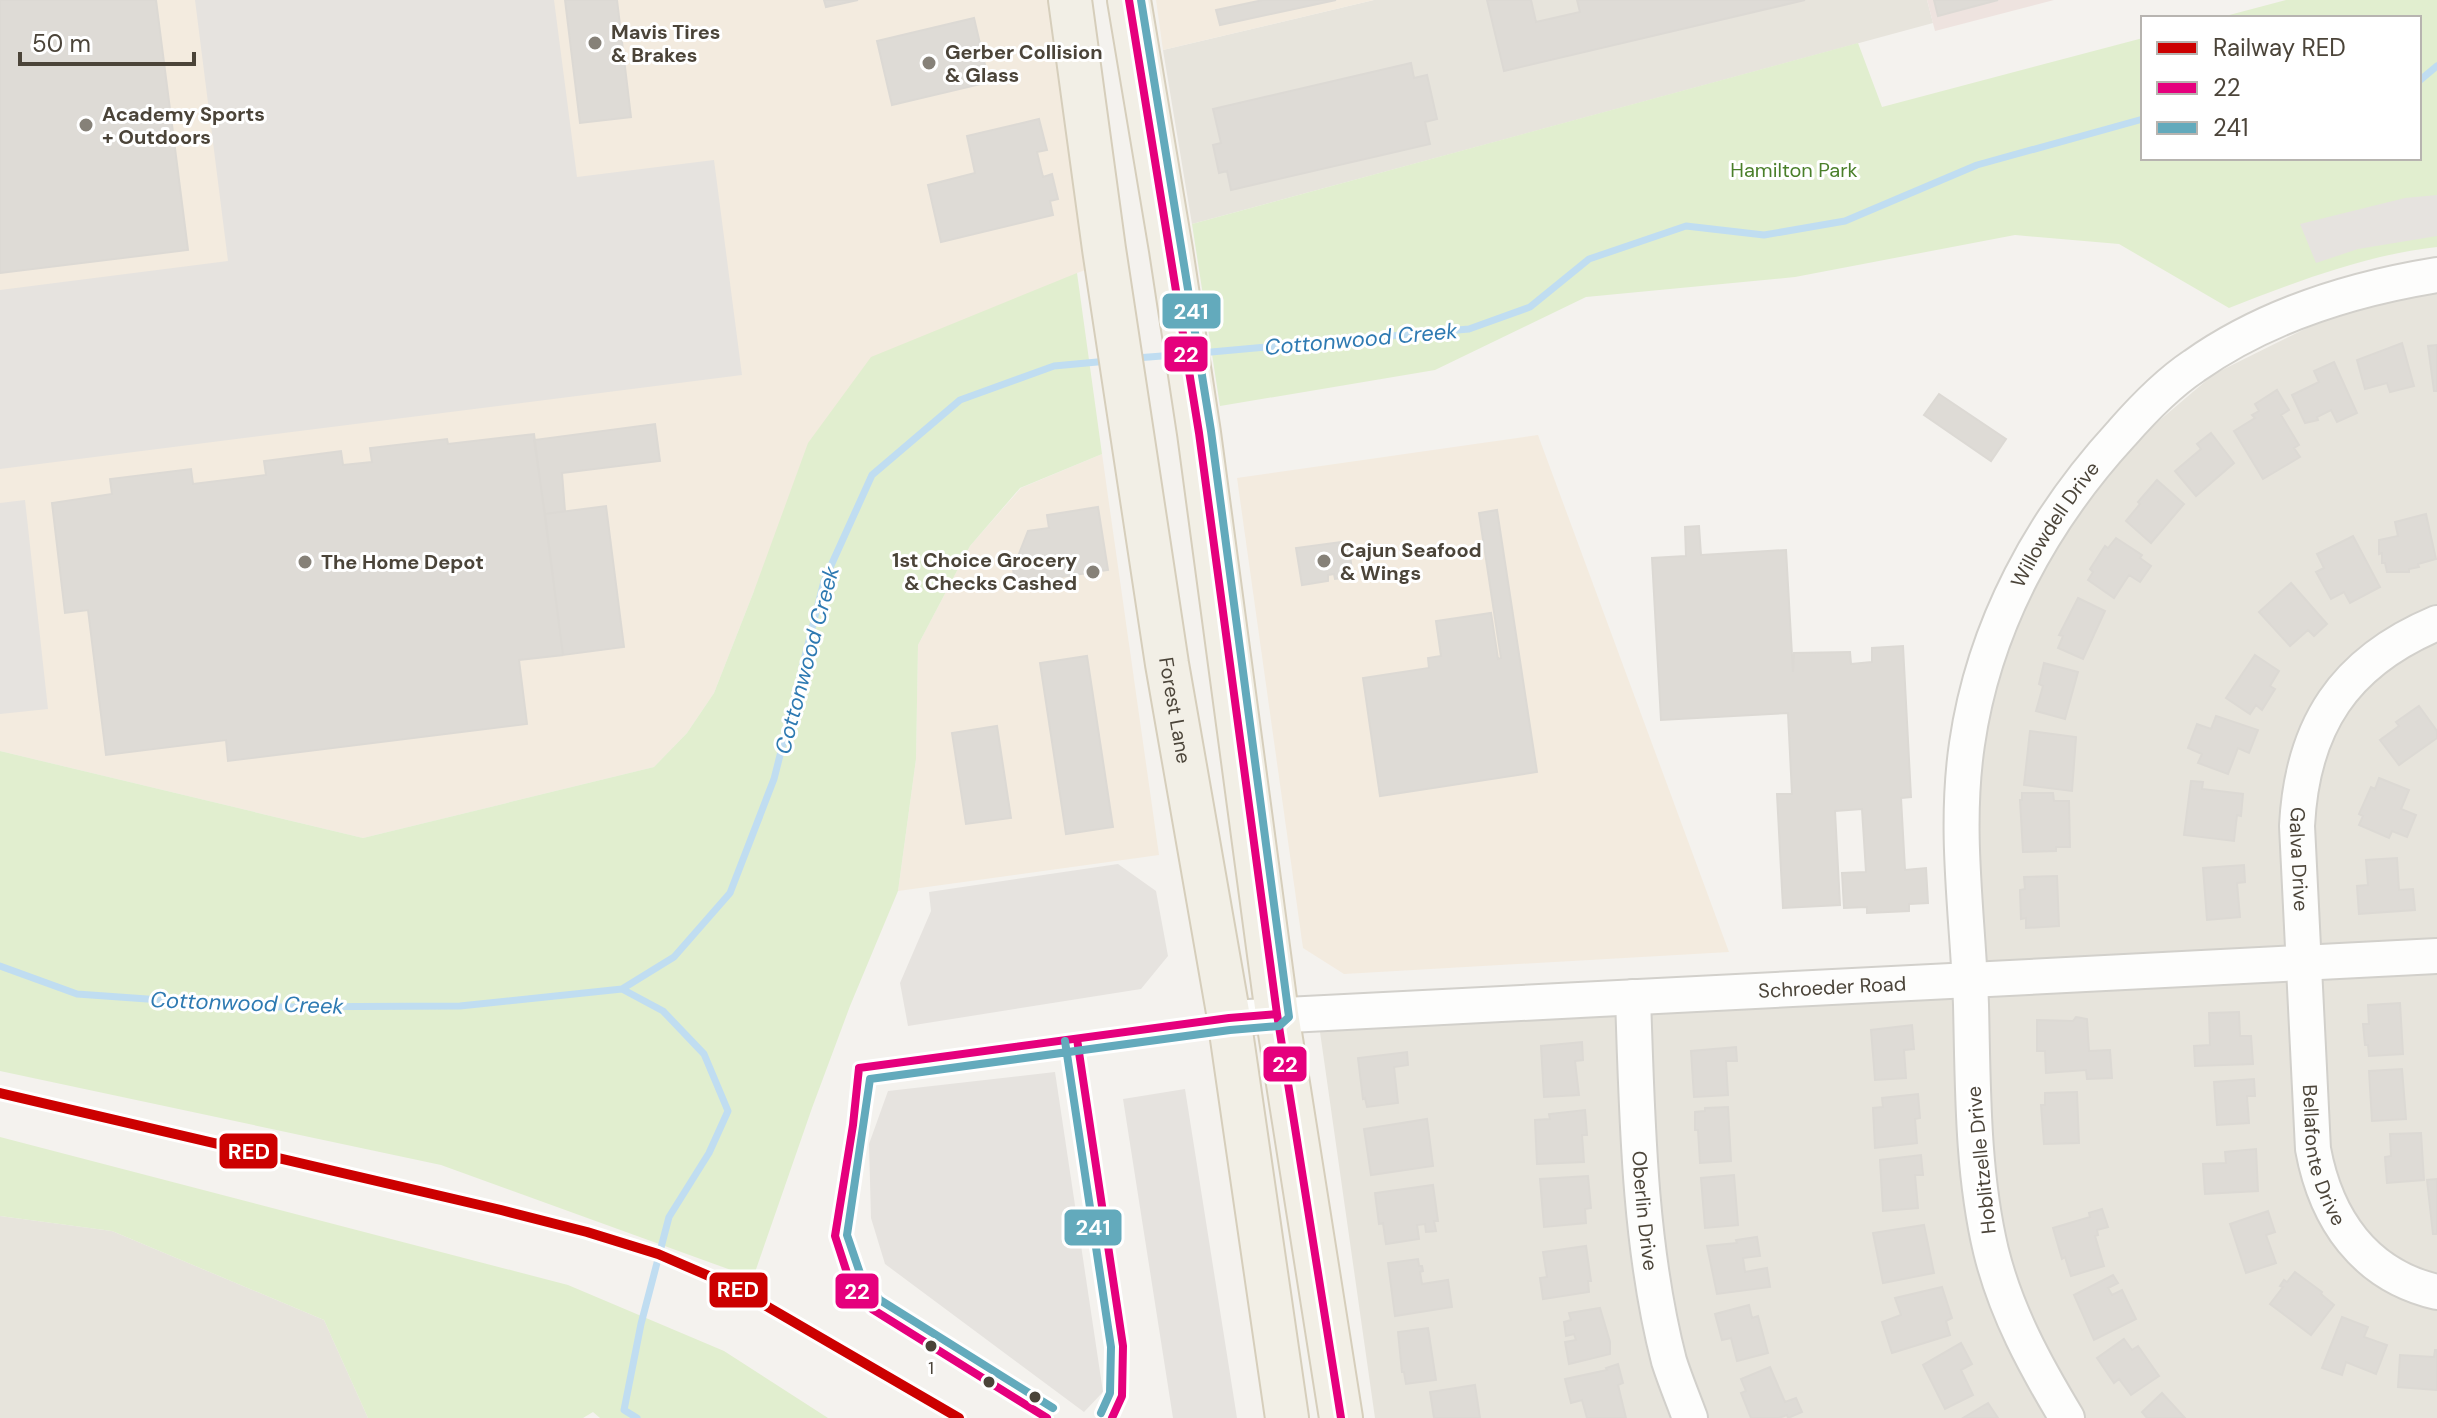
<svg xmlns="http://www.w3.org/2000/svg" width="2437" height="1418" font-family="'DM Sans',sans-serif">
	<rect width="100%" height="100%" fill="#f4f2ee"/>
	<path fill="#e7e4dc" d="M1374 0H1927L1933 23 1192 224 1163 50Z
		M2437 291V1418H1375L1319 1025 1981 988 1976 837 1981 718 2007 646 2037 578 2078 508 2127 448 2214 374 2317 323 2383 302Z
		M0 1216 112 1231 324 1320 368 1418H0Z"/>
	<path fill="#f3ebdf" d="M0 0H1052L1106 263 1077 273 754 591 714 693 687 733 654 767 363 838 0 751Z
		M1156 0H1374L1163 50Z
		M1538 435 1729 952 1344 974 1303 948 1237 478Z
		M1102 454 1159 855 898 891 916 759 918 645 970 546 1021 488Z"/>
	<path fill="#eee3df" d="M1927 0H2054L1935 31Z"/>
	<path fill="#e1eecf" d="M2286 0H2437V247C2365 255 2296 282 2229 308L2119 244 2015 235 1795 277 1586 297 1435 370 1220 406 1192 224 1858 43 1882 107 2143 38V158H2419V18H2218Z
		M1077 273 1102 454 1020 488 970 546 918 645 916 759 898 891 850 1006 812 1108 753 1278 441 1165 0 1071V751L363 838 654 767 687 733 714 693 754 591 808 443 871 357Z
		M0 1137 568 1285 724 1351 828 1418H600L593 1412 583 1418H368L324 1320 112 1231 0 1216Z"/>
	<path fill="#e6e3df" d="M195 0H554L577 177 714 160 742 375 0 469V290L228 261Z
		M2437 195V236L2358 249 2316 263 2300 224 2405 198Z
		M25 500 48 709 0 714V503Z
		M1118 864 1156 891 1168 956 1141 989 908 1026 900 983 931 911 929 892Z
		M1055 1072 1103 1392 1084 1412 885 1264 871 1218 869 1144 888 1091Z
		M1185 1089 1237 1418H1173L1123 1099Z"/>
	<g fill="none" stroke-linecap="round" stroke-linejoin="round">
		<path stroke="#c0ddf1" stroke-width="7" d="M2419 81 2437 66
			M1200 353 1469 329 1530 307 1589 259 1686 226 1764 235 1845 221 1977 165 2143 119
			M1136 358 1175 355
			M0 966 77 994 258 1007 460 1006 622 989 674 957 730 893 774 779 824 581 872 475 960 400 1054 366 1108 361
			M622 989 663 1011 704 1054 728 1111 709 1153 669 1217 641 1324 624 1410 637 1418"/>
	</g>
	<path fill="#dedbd6" stroke="#dcd9d4" stroke-width="2" d="M0 0H156L188 250 0 273Z
		M565 0H617L631 117 580 123Z
		M824 0H858L826 7Z
		M1263 0H1336L1220 25 1216 10Z
		M1487 0H1531L1536 22 1580 12 1577 0H1805L1504 71Z
		M1934 0H1998L1938 16Z
		M974 18 989 82 892 105 877 41Z
		M1411 63 1414 78 1427 75 1437 119 1425 122 1430 144 1231 190 1227 171 1219 173 1213 145 1221 143 1213 109Z
		M1039 119 1047 150 1037 152 1043 177 1052 174 1058 199 1050 201 1053 215 941 242 928 185 975 173 967 136Z
		M2402 343 2414 386 2390 392 2387 383 2365 389 2357 360Z
		M2437 345V391H2434L2428 346Z
		M2334 362 2357 413 2337 422 2331 410 2317 417 2318 420 2305 423 2292 395 2319 382 2314 371Z
		M2277 390 2289 410 2281 415 2299 445 2294 448 2300 457 2263 479 2234 431 2255 418 2252 415 2259 411 2255 404Z
		M1939 394 2006 439 1991 461 1924 415Z
		M655 424 660 461 562 473 565 511 545 514 534 440Z
		M2211 433 2234 463 2196 496 2175 471 2201 449 2197 444Z
		M534 434 563 655 519 660 527 724 228 761 226 740 106 755 88 610 65 613 52 503 112 494 110 479 191 469 193 484 266 475 264 461 341 451 343 465 372 462 370 448 447 439 448 444Z
		M2157 480 2184 504 2151 543 2126 521 2140 504 2138 502Z
		M606 506 624 647 563 655 545 514Z
		M1098 507 1108 570 1015 584 1013 569 1028 531 1049 528 1047 515Z
		M1497 510 1537 772 1380 796 1363 678 1429 668 1428 658 1441 656 1436 621 1491 613 1498 659 1501 658 1479 513Z
		M2426 514 2436 559 2418 564 2419 567 2409 569V572H2387L2385 563H2382V553L2379 554V540L2398 536 2395 522Z
		M1699 526 1701 555 1786 550 1793 672 1794 653 1850 652 1851 664 1872 662V648L1903 646 1911 797 1901 798 1905 870 1926 868 1928 903 1909 904V911L1867 913V907L1844 908 1842 873 1866 872 1862 809 1835 811 1840 905 1783 908 1777 794H1792L1788 713 1661 720 1652 558 1686 556 1685 527Z
		M2353 536 2380 587 2350 603 2344 592 2331 599 2316 572 2324 568 2317 554Z
		M2116 538 2142 555 2140 558 2151 566 2140 582 2129 575 2114 598 2088 580 2093 572 2090 569 2105 546 2108 548Z
		M1348 541 1353 577 1335 579 1334 574 1328 575V581L1302 585 1296 548Z
		M2291 583 2327 624 2314 636 2308 630 2290 646 2259 612Z
		M2078 598 2105 611 2083 659 2058 648 2063 636 2059 635Z
		M2255 655 2279 671 2270 686 2275 689 2262 710 2256 705 2250 714 2226 698Z
		M1087 656 1113 827 1066 834 1040 663Z
		M2044 663 2078 672 2065 719 2036 711 2043 686 2039 684Z
		M2419 706 2437 731V738L2399 765 2380 740 2399 726 2396 722Z
		M2216 716 2258 730 2249 753 2238 748 2228 774 2198 763 2202 754 2188 748 2197 724 2211 729Z
		M997 726 1011 818 966 824 952 733Z
		M2030 731 2076 737 2072 791 2024 785Z
		M2379 778 2409 790 2401 809 2416 815 2407 837 2392 831 2389 838 2359 825 2363 816 2359 814 2371 787 2375 789Z
		M2191 781 2203 782 2202 789 2243 794 2241 816 2237 815 2234 841 2184 835Z
		M2022 793H2053L2054 801H2069L2070 847H2056V851L2023 852 2020 800H2022Z
		M2397 858 2399 890 2413 889 2415 910 2359 914 2357 886 2368 885 2366 860Z
		M2244 865 2245 882 2237 883 2240 917 2207 920 2203 868Z
		M2057 876 2059 926 2026 928V918L2021 919 2020 890 2025 889 2024 877Z
		M2400 1003 2403 1054 2369 1056 2368 1045H2365L2363 1024H2369L2368 1005Z
		M2239 1012 2240 1036H2251L2253 1064 2195 1066 2194 1046 2210 1045 2209 1013Z
		M2076 1017 2087 1019 2089 1051 2110 1050 2112 1078 2087 1079 2086 1070 2046 1073 2045 1051H2037V1020L2073 1021Z
		M1912 1025 1914 1049 1904 1050 1906 1078 1875 1080 1871 1030Z
		M1582 1042 1583 1060 1575 1061 1579 1095 1544 1097 1541 1046Z
		M1736 1047 1737 1061H1726L1728 1095 1694 1097 1691 1051Z
		M1407 1052 1408 1065 1394 1067 1398 1103 1367 1107 1365 1098 1363 1099 1358 1058Z
		M2402 1069 2406 1119 2372 1121 2369 1071Z
		M2254 1079 2255 1096H2247L2249 1123 2217 1125 2214 1082Z
		M2077 1092 2079 1143 2044 1144 2041 1105H2045V1093Z
		M1918 1094 1920 1118 1915 1119 1917 1143 1875 1148 1873 1108 1883 1107 1882 1098Z
		M1728 1107 1731 1161 1700 1163 1698 1130H1695V1112L1705 1111V1108Z
		M1585 1110 1587 1135H1582L1584 1162 1537 1164 1535 1120 1550 1119 1549 1114Z
		M1427 1119 1433 1166 1371 1175 1364 1129Z
		M2421 1133 2424 1180 2387 1183 2385 1157 2391 1156 2390 1134Z
		M2256 1149 2258 1191 2205 1194 2203 1164 2226 1163 2225 1152Z
		M1921 1155 1923 1175H1915L1918 1208 1883 1211 1880 1160Z
		M1734 1175 1738 1225 1705 1228 1701 1178Z
		M1588 1176 1591 1208 1585 1209 1586 1223 1544 1227 1540 1179Z
		M2437 1179V1234H2433L2427 1180Z
		M1433 1185 1438 1221H1434L1436 1231 1426 1232 1425 1224 1417 1225 1419 1239 1386 1244 1383 1223 1379 1224 1375 1193Z
		M2102 1209 2108 1227 2097 1230 2098 1235 2095 1236 2104 1266 2071 1276 2065 1257 2062 1259 2053 1228 2090 1217 2089 1213Z
		M2268 1211 2275 1232 2266 1235 2276 1263 2246 1273 2230 1224Z
		M1924 1225 1934 1273 1883 1283 1873 1233Z
		M1757 1237 1760 1256 1743 1258 1745 1272 1767 1268 1770 1287 1717 1294 1707 1246 1737 1243 1736 1240Z
		M1586 1246 1591 1281H1588L1589 1292 1543 1299 1540 1278 1547 1277 1543 1252Z
		M1418 1259 1419 1266H1422L1423 1271 1420 1272 1422 1284 1448 1280 1452 1307 1395 1316 1388 1263Z
		M2295 1272 2322 1292 2321 1294 2334 1305 2311 1335 2270 1304 2283 1287 2280 1286 2284 1280 2287 1282Z
		M2113 1275 2118 1283 2108 1288 2112 1295 2122 1290 2136 1319 2094 1340 2074 1295Z
		M1942 1287 1952 1318 1946 1321 1950 1335 1892 1353 1882 1322 1901 1315 1895 1298Z
		M1749 1305 1752 1318 1758 1316 1768 1353 1737 1361 1731 1338 1722 1340 1715 1314Z
		M1600 1308 1610 1342V1354L1569 1364 1565 1342 1576 1340 1574 1334 1566 1336 1564 1322 1571 1320 1569 1313Z
		M2342 1317 2368 1327 2364 1337 2387 1345 2376 1374 2346 1362 2342 1375 2322 1368Z
		M1428 1328 1436 1380 1406 1384 1404 1372H1402L1398 1332Z
		M2124 1339 2132 1350 2138 1346 2159 1376 2131 1395 2119 1379 2114 1383 2097 1358Z
		M1961 1343 1972 1364 1961 1370 1973 1395 1945 1409 1923 1365Z
		M2435 1350H2437V1390L2398 1387 2400 1355 2434 1357Z
		M1618 1364 1623 1383 1618 1385 1626 1418H1587L1582 1400 1571 1403 1565 1379 1607 1370 1606 1368Z
		M1770 1367 1785 1402 1796 1398 1802 1412 1788 1418 1787 1415 1779 1418H1751L1741 1393 1746 1391 1741 1379Z
		M1475 1385 1480 1418H1434L1430 1392Z
		M2162 1393 2185 1418H2147L2142 1412Z
		M1988 1403 1998 1418H1963Z"/>
	<g fill="none" stroke-linecap="round" stroke-linejoin="round">
		<defs>
			<g id="minor">
				<path id="s1" d="M2437 623C2344 662 2302 726 2297 826L2313 1149C2326 1219 2364 1275 2437 1292"/>
				<path id="s2" d="M1633 997C1637 1116 1639 1245 1669 1361 1675 1380 1683 1399 1690 1418"/>
				<path id="s3" d="M1229 1018 2437 956"/>
				<path id="s4" d="M2067 1418C2035 1365 2006 1312 1991 1251 1972 1171 1973 1087 1971 1005 1968 918 1954 832 1967 744 1984 626 2042 520 2122 433 2143 409 2167 384 2194 366 2266 315 2351 289 2437 275"/>
			</g>
			<g id="major">
				<path id="s5" d="M1070 0 1104 249 1167 664 1229 1018 1287 1418"/>
				<path d="M1129 0 1171 250 1199 433 1277 1014 1341 1418"/>
			</g>
		</defs>
		<use href="#minor" stroke="#d2d0cb" stroke-width="38"/>
		<use href="#major" stroke="#d6cebb" stroke-width="46"/>
		<use href="#minor" stroke="#fdfdfc" stroke-width="34"/>
		<use href="#major" stroke="#f2efe6" stroke-width="42"/>
		<defs>
			<path id="bus-1" d="M1129 0 1199 433 1277 1014 1341 1418
				M1077 1039 1123 1346 1122 1396 1112 1418
				M859 1068 853 1125 835 1236 850 1282 872 1309 1047 1418
				M859 1068 1229 1018 1277 1014"/>
			<path id="bus-2" d="M1065 1041 1111 1347 1110 1393 1101 1413
				M1053 1408 880 1300 861 1276 847 1235 870 1079 1230 1030 1279 1026 1289 1017 1211 431 1141 0"/>
		</defs>
		<use href="#bus-1" stroke="#fff" stroke-width="14"/>
		<use href="#bus-2" stroke="#fff" stroke-width="14"/>
		<use href="#bus-1" stroke="#e5007d" stroke-width="8"/>
		<use href="#bus-2" stroke="#63aabc" stroke-width="8"/>
		<defs>
			<path id="rail-1" d="M0 1093 501 1210 587 1232 658 1254 732 1286 959 1418"/>
		</defs>
		<use href="#rail-1" stroke="#fff" stroke-width="16"/>
		<use href="#rail-1" stroke="#c00" stroke-width="10"/>
	</g>
	<g fill="#868178" stroke="#fff" stroke-width="3">
		<circle cx="595" cy="43" r="8"/>
		<circle cx="929" cy="63" r="8"/>
		<circle cx="86" cy="125" r="8"/>
		<circle cx="1324" cy="561" r="8"/>
		<circle cx="305" cy="562" r="8"/>
		<circle cx="1093" cy="572" r="8"/>
	</g>
	<g fill="#4b4439" stroke="#fff" stroke-width="3">
		<circle cx="931" cy="1346" r="7"/>
		<circle cx="989" cy="1382" r="7"/>
		<circle cx="1035" cy="1397" r="7"/>
	</g>
	<g text-anchor="middle" dominant-baseline="central" stroke-width="6" stroke-linejoin="round" paint-order="stroke">
		<g font-size="18" fill="#4b4439" stroke="#fff">
			<text x="931" y="1368">1</text>
		</g>
		<g font-size="20" font-weight="bold" fill="#4b4439" stroke="#fff" text-anchor="start">
			<text x="611" y="32">Mavis Tires<tspan x="611" dy="23">&amp; Brakes</tspan></text>
			<text x="945" y="52">Gerber Collision<tspan x="945" dy="23">&amp; Glass</tspan></text>
			<text x="102" y="114">Academy Sports<tspan x="102" dy="23">+ Outdoors</tspan></text>
			<text x="1340" y="550">Cajun Seafood<tspan x="1340" dy="23">&amp; Wings</tspan></text>
			<text x="1077" y="560" text-anchor="end">1st Choice Grocery<tspan x="1077" dy="23">&amp; Checks Cashed</tspan></text>
			<text x="321" y="562">The Home Depot</text>
		</g>
		<g font-size="20" fill="#4a7f2a" stroke="#fff">
			<text x="1794" y="170">Hamilton Park</text>
		</g>
		<g font-size="20" fill="#4b4439" stroke="#fff">
			<text stroke="none"><textPath href="#s4" startOffset="932">Willowdell Drive</textPath></text>
			<text stroke="none"><textPath href="#s5" startOffset="718">Forest Lane</textPath></text>
			<text stroke="none"><textPath href="#s1" startOffset="296">Galva Drive</textPath></text>
			<text stroke="none"><textPath href="#s3" startOffset="604">Schroeder Road</textPath></text>
			<text stroke="none"><textPath href="#s1" startOffset="594">Bellafonte Drive</textPath></text>
			<text transform="translate(1981 1160) rotate(-96)">Hoblitzelle Drive</text>
			<text stroke="none"><textPath href="#s2" startOffset="214">Oberlin Drive</textPath></text>
		</g>
		<g font-size="22" font-style="italic" fill="#2e7ab2" stroke="#fff">
			<text transform="translate(1361 339) rotate(-5)">Cottonwood Creek</text>
			<text transform="translate(807 660) rotate(-75)">Cottonwood Creek</text>
			<text transform="translate(247 1003) rotate(2)">Cottonwood Creek</text>
		</g>
	</g>
	<g stroke="#fff" stroke-width="3">
		<rect x="1161" y="292" width="61" height="38" rx="8" fill="#63aabc"/>
		<rect x="1163" y="335" width="46" height="38" rx="8" fill="#e5007d"/>
		<rect x="1262" y="1045" width="46" height="38" rx="8" fill="#e5007d"/>
		<rect x="218" y="1132" width="61" height="38" rx="8" fill="#c00"/>
		<rect x="1063" y="1208" width="60" height="39" rx="8" fill="#63aabc"/>
		<rect x="708" y="1271" width="61" height="38" rx="8" fill="#c00"/>
		<rect x="834" y="1272" width="46" height="38" rx="8" fill="#e5007d"/>
	</g>
	<g font-size="22" text-anchor="middle" font-weight="bold" fill="#fff">
		<text x="1191" y="319">241</text>
		<text x="1186" y="362">22</text>
		<text x="1285" y="1072">22</text>
		<text x="249" y="1159">RED</text>
		<text x="1093" y="1235">241</text>
		<text x="738" y="1297">RED</text>
		<text x="857" y="1299">22</text>
	</g>
	<rect x="2141" y="16" width="280" height="144" fill="#ffffff" stroke="#b7b4b0" stroke-width="2"/>
	<rect x="2157" y="42" width="40" height="12" fill="#cc0000" stroke="#b7b4b0" stroke-width="2"/>
	<text x="2213" y="56" font-size="24" fill="#4b4439">Railway RED</text>
	<rect x="2157" y="82" width="40" height="12" fill="#e5007d" stroke="#b7b4b0" stroke-width="2"/>
	<text x="2213" y="96" font-size="24" fill="#4b4439">22</text>
	<rect x="2157" y="122" width="40" height="12" fill="#63aabc" stroke="#b7b4b0" stroke-width="2"/>
	<text x="2213" y="136" font-size="24" fill="#4b4439">241</text>
	<path d="M20 52v12h174v-12" fill="none" stroke="#4b4439" stroke-width="4"/>
	<text x="32" y="52" font-size="24" fill="#4b4439" stroke="#ffffff" stroke-width="6" paint-order="stroke">50 m</text>
</svg>
